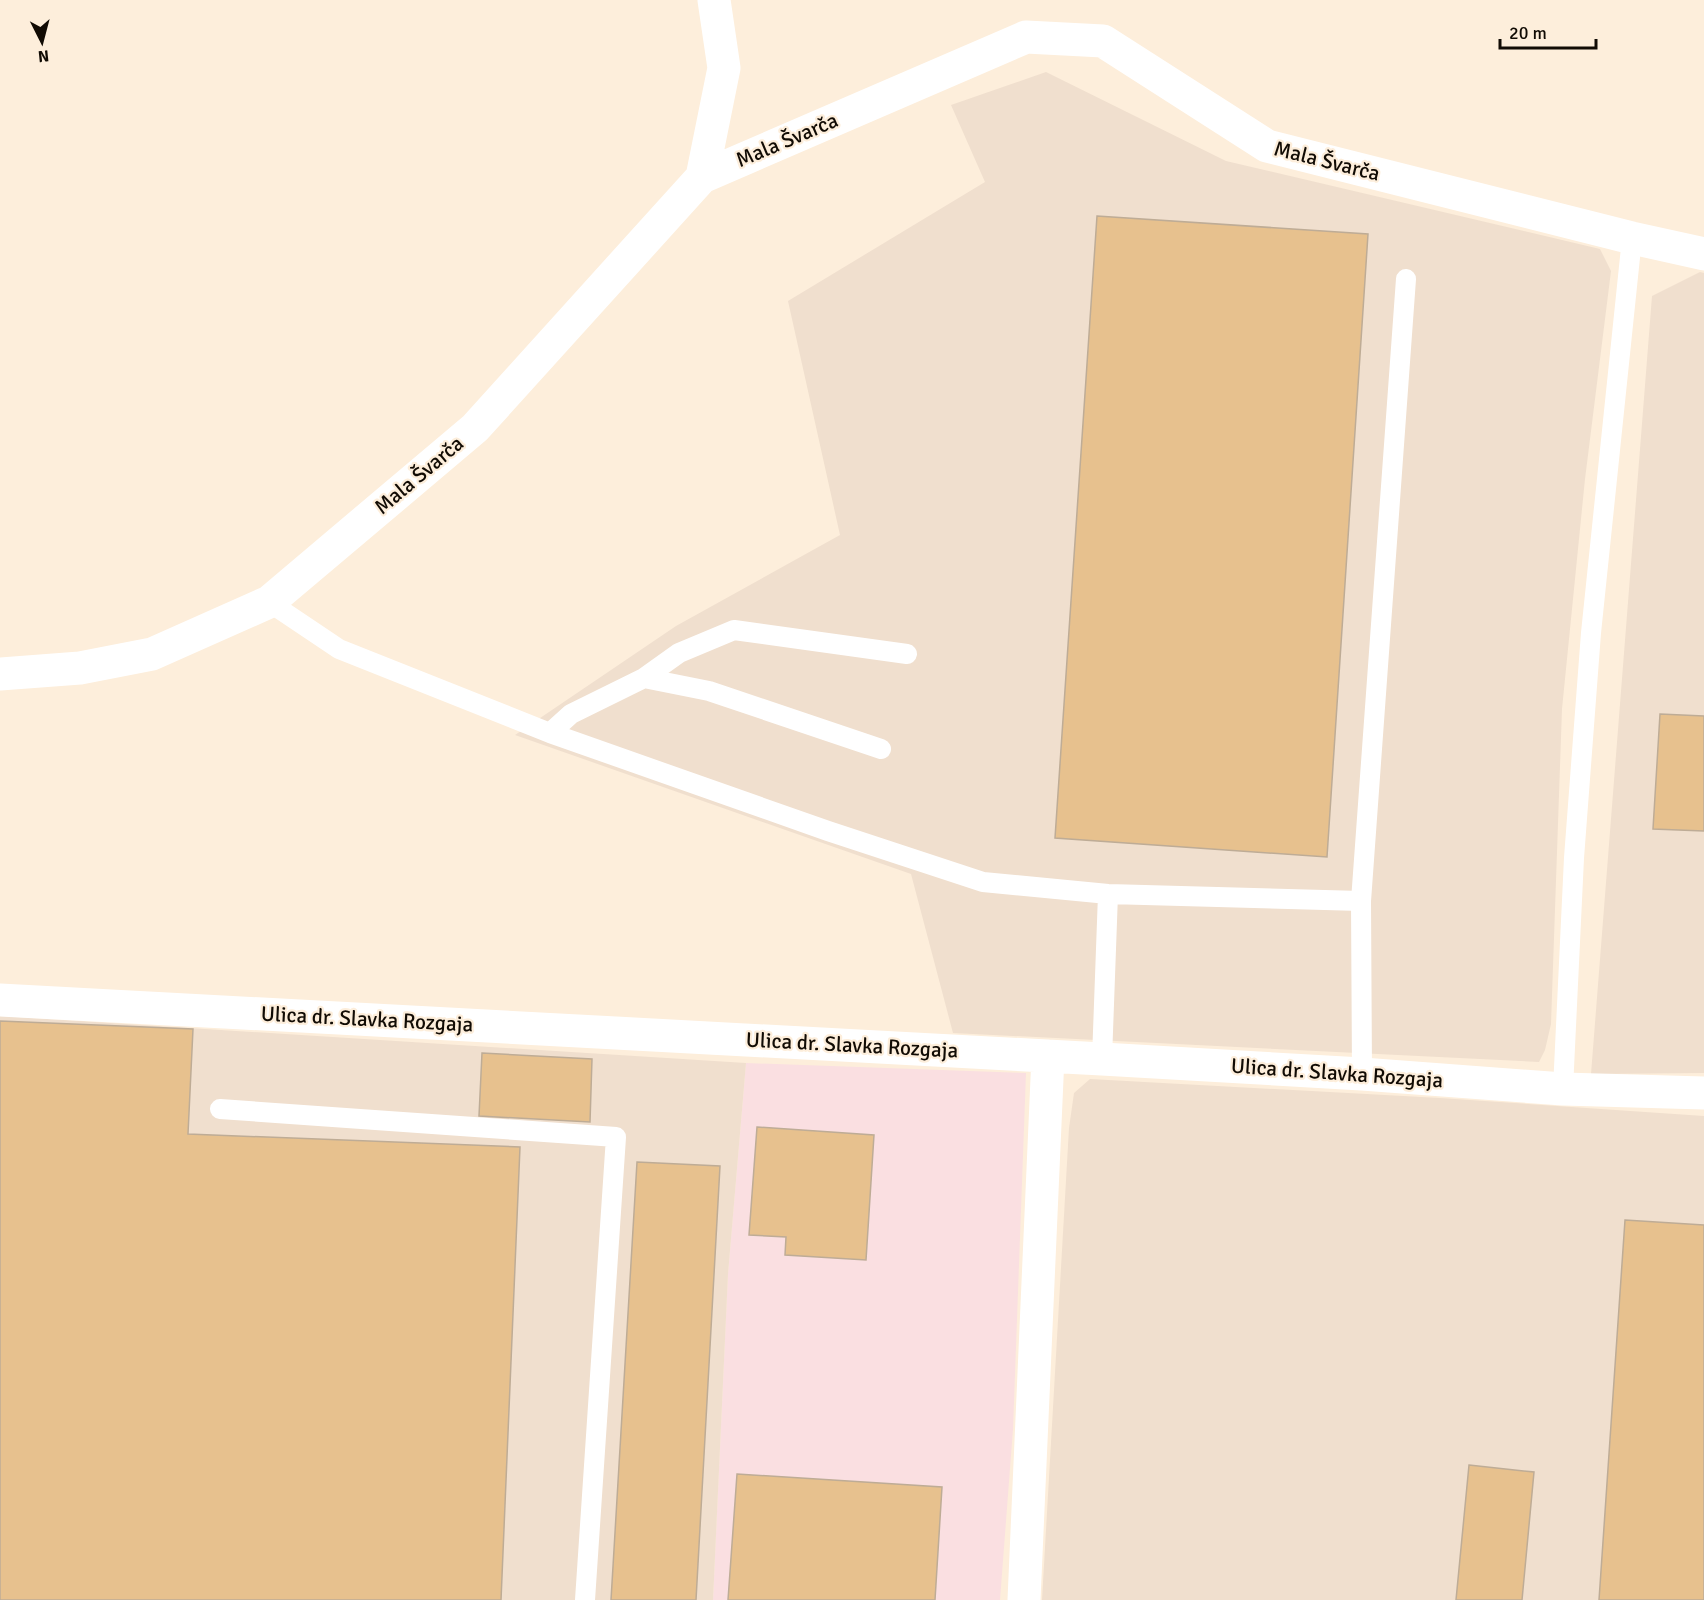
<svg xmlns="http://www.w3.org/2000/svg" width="1704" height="1600" font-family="Signika,sans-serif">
	<rect width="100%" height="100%" fill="#fdeedb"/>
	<path fill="#fadfe1" d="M746 1063 1026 1073 1013 1429 1000 1600H713L728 1274Z"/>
	<path fill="#f0dfce" d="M1046 72 1226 161 1600 249 1611 271 1585 479 1562 709 1551 1024 1545 1050 1539 1062 953 1033 911 874 515 735 676 626 840 535 788 301 985 182 951 105Z
		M1700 272 1704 273V1073L1591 1074 1652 296Z
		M0 1016 746 1063 728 1274 713 1600H0Z
		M1090 1079 1440 1098 1704 1116V1600H1042L1069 1128 1074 1093Z"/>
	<path fill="#e7c18e" stroke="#beac96" stroke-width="1.5" d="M1097 216 1368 234 1327 857 1055 838Z
		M1660 714 1704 716V831L1653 829Z
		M0 1021 193 1029 188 1134 520 1147 501 1600H0Z
		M482 1053 592 1059 590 1122 479 1116Z
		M757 1127 874 1135 866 1260 785 1255 786 1237 749 1235Z
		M637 1162 720 1166 696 1600H611Z
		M1625 1220 1704 1225V1600H1599Z
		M1469 1465 1534 1472 1522 1600H1456Z
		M737 1474 942 1487 935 1600H728Z"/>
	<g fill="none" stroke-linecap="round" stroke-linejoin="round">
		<path stroke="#fff" stroke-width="20" d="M269 602 339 649 550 733 828 831 983 882 1108 894 1361 901
			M644 678 679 653 734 630 907 654
			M550 733 571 714 644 678 709 691 881 749
			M1102 1059 1108 894
			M1362 1074 1361 901 1406 279
			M1563 1089 1574 858 1591 633 1632 238
			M220 1109 616 1137 585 1600"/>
		<path stroke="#fff" stroke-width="33" d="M702 177 724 68 714 0
			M0 674 80 668 152 654 269 602 475 428 702 177 1026 37 1103 41 1267 146 1632 238 1704 254
			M0 1000 1102 1059 1362 1074 1563 1089 1704 1093
			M1024 1600 1048 1056"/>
	</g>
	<g text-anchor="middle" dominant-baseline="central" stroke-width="4.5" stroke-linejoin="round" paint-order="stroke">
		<g font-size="21" fill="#110b04" stroke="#fdeedb">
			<text transform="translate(787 140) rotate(-23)">Mala Švarča</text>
			<text transform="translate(1327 161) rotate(14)">Mala Švarča</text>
			<text transform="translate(419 475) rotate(-40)">Mala Švarča</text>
			<text transform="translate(367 1019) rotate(3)">Ulica dr. Slavka Rozgaja</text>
			<text transform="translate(852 1045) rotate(3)">Ulica dr. Slavka Rozgaja</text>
			<text transform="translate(1337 1073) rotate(4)">Ulica dr. Slavka Rozgaja</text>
		</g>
	</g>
	<g transform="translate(42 42) rotate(174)" stroke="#fdeedb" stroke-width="4.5" paint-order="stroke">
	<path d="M0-4.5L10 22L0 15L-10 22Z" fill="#110b04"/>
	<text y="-9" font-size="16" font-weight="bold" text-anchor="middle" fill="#110b04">N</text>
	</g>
	<path d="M1500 39v9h96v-9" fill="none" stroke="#110b04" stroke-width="3"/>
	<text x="1509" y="39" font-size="18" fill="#110b04" stroke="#fdeedb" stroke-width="4.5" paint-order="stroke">20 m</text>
</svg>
